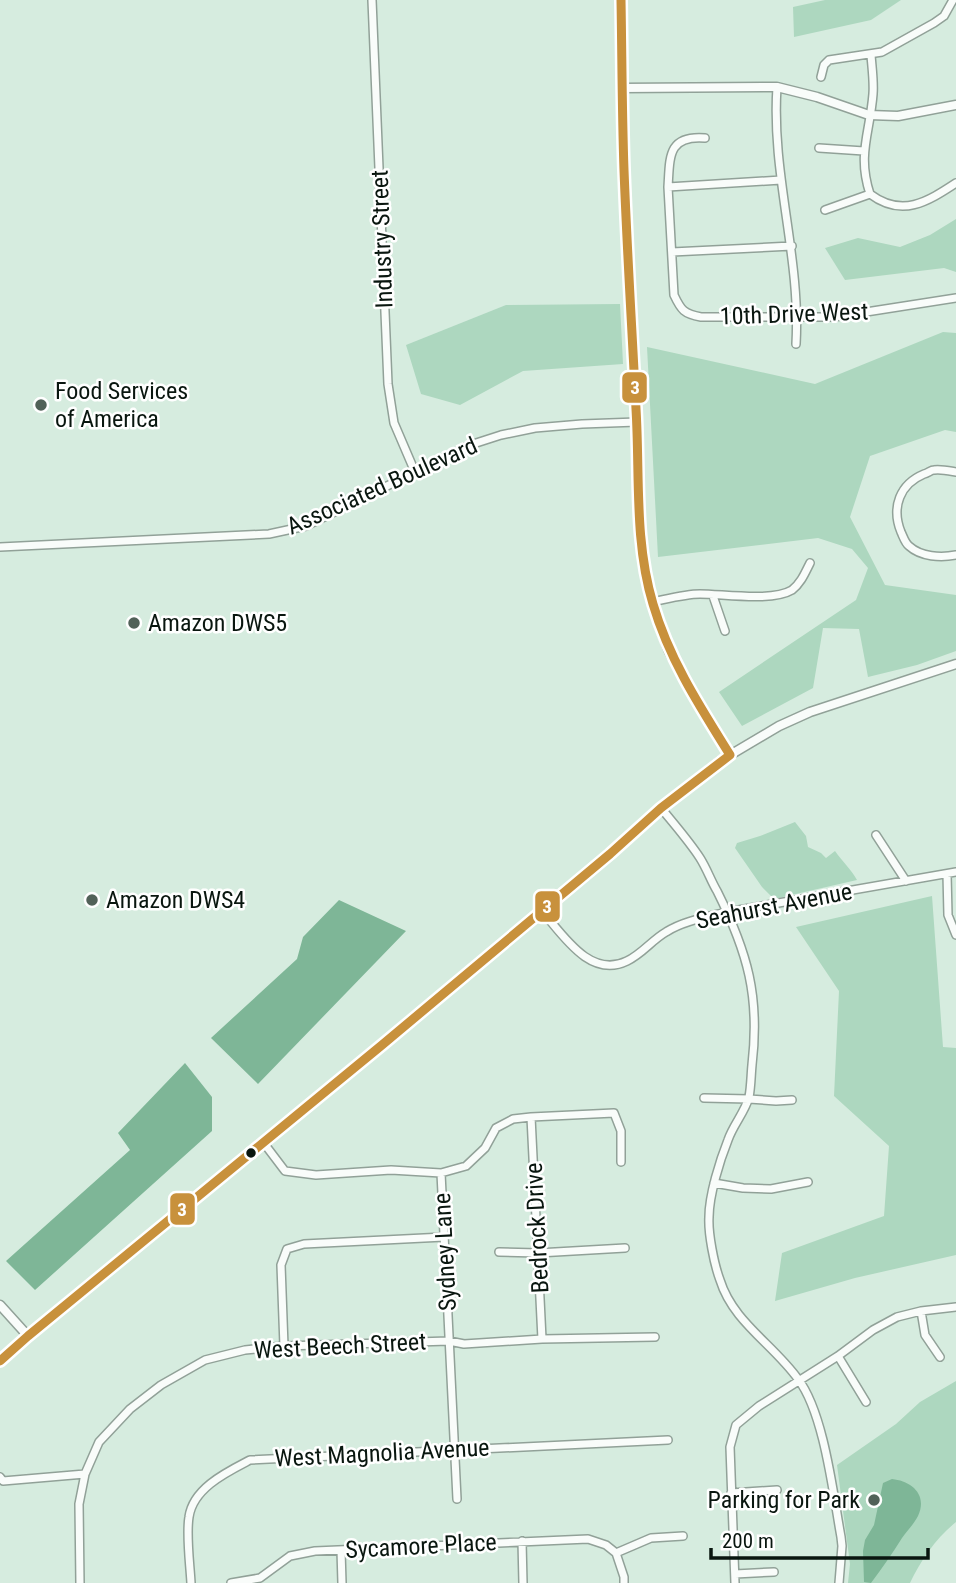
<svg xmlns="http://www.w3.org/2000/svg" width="956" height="1583" font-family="'Roboto Condensed',sans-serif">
	<rect width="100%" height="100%" fill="#d6ecdf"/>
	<path fill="#add7bf" d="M825 0H901L871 20 794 37 793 7Z
		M956 219V272L944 268 845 280 825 248 858 238 900 247 930 235Z
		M620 304 623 364 523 371 460 405 421 394 406 345 506 305Z
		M943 332 956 333V432L945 430 870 456 850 517 885 585 956 595V651L917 665 868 677 859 629 823 628 813 688 742 726 719 692 856 600 868 568 852 549 818 538 658 557 647 347 815 384Z
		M795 822 806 836 808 847 821 853 826 858 835 851C842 861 851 869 857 880L774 899 762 887 735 848 737 843 760 836Z
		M932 896 943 1047 956 1048V1255L855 1278 775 1301 782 1253 884 1216 889 1146 834 1096 839 991 796 927Z
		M956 1381V1522C936 1538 921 1560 910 1583H848L850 1564 837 1465 896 1424 920 1402Z"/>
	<path fill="#7eb697" d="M339 900 406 931 258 1084 211 1038 297 959 303 937Z
		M185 1063 212 1097V1131L35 1290 6 1261 130 1150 118 1133Z
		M892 1479C911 1481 928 1494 918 1516 914 1524 907 1531 902 1538 892 1554 882 1568 871 1583L864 1582 863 1551 865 1540 874 1525 883 1483Z"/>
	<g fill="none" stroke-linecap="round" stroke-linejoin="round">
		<defs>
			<path id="minor" d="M372 0 388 384 394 423 415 472
				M821 77 824 65 829 60 882 52 934 23 944 16 953 0
				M777 87C771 174 801 257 796 344
				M705 138C667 135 670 158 668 187L674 295C681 310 684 314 701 317H834L956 298
				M819 148 864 151
				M668 187 781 180
				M870 194C857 154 870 133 873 94 874 82 872 68 871 55
				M825 210 870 194C902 218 927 202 956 183
				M672 252 792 246
				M956 472C950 471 941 469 934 470 931 470 928 473 924 474 900 484 891 507 901 532 903 536 905 543 909 546 921 557 941 558 956 555
				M0 547 269 534 306 526 470 445 501 435 535 428 582 424 637 422
				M713 596 725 631
				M652 602C667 599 685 594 700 594 723 594 772 602 792 590 801 583 805 573 810 563
				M661 808C674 824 689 841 700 858 707 869 711 881 717 891 748 953 760 997 752 1065 751 1075 751 1087 749 1097 745 1112 733 1125 728 1140 720 1160 709 1195 709 1217 708 1233 714 1264 720 1280 733 1322 773 1344 798 1379 824 1413 833 1493 841 1537L842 1546 839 1583
				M876 835 906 881
				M947 874 948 915 956 935
				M542 911C563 935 590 979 627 961 642 954 652 940 666 932 683 921 707 917 727 912L956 872
				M704 1098 749 1099 776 1101 792 1100
				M531 1117 542 1339
				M263 1142 285 1171 316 1175 391 1170 441 1173 466 1166 485 1148 496 1128 513 1119 531 1117 614 1113 621 1131V1162
				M441 1173 457 1499
				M714 1183 743 1188 771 1189 808 1182
				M499 1252 538 1253 625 1248
				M921 1311 925 1335 940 1357
				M284 1346 281 1265 287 1249 304 1244 444 1237
				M838 1356 866 1402
				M0 1477 3 1481 85 1474
				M731 1493 777 1490
				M522 1541 523 1583
				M341 1550 342 1583
				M616 1553 651 1538 683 1536
				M616 1553 624 1577V1583
				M735 1574 774 1572
				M80 1583 79 1504 85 1474 99 1442 130 1409 161 1385 205 1360 245 1350 284 1346 449 1341 464 1344 542 1339 655 1337
				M191 1583C190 1564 186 1535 189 1517 193 1488 227 1472 250 1460L668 1440
				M231 1583 260 1578 290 1556 315 1551 588 1539 606 1545 616 1553
				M735 1583 730 1447 736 1425 759 1406 838 1356 873 1330 897 1317 921 1311 956 1307"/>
			<path id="tertiary" d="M621 0 624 169 637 422 640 522 644 565 652 602 661 630 669 651 693 695 730 755
				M622 88 777 87 817 97 869 115 898 116 956 105
				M0 1305 28 1336
				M0 1361 28 1336 382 1045 610 854 661 808 720 761 779 726 810 712 956 664"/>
		</defs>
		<use href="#minor" stroke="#91a198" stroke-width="10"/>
		<use href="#tertiary" stroke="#91a198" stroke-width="11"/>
		<use href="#minor" stroke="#f9fcfa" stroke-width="7"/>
		<use href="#tertiary" stroke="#f9fcfa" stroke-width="8"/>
		<defs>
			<path id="bus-1" d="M621 0C622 57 622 113 624 170 627 250 632 329 636 409 640 474 634 541 653 604 669 659 700 707 730 755
				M0 1361 28 1336 382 1045 610 854 661 808 730 755"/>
		</defs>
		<use href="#bus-1" stroke="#fff" stroke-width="14"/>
		<use href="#bus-1" stroke="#c8913c" stroke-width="9"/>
	</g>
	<g fill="#516158" stroke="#fff" stroke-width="2.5">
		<circle cx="41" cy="405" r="7"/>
		<circle cx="134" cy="623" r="7"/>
		<circle cx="92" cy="900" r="7"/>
		<circle cx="874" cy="1500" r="7"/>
	</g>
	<circle fill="#09160f" stroke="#fff" stroke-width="2.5" cx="251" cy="1153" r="6"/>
	<g text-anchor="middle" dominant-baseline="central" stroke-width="5" stroke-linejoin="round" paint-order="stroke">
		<g font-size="24" fill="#09160f" stroke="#fff">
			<text transform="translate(382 239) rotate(-92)">Industry Street</text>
			<text transform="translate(794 314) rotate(-2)">10th Drive West</text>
			<text transform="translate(382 486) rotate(-24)">Associated Boulevard</text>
			<text transform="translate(774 906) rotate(-11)">Seahurst Avenue</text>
			<text transform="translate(537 1228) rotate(-93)">Bedrock Drive</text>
			<text transform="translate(445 1252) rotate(-93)">Sydney Lane</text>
			<text transform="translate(340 1346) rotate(-3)">West Beech Street</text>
			<text transform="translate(382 1453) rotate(-3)">West Magnolia Avenue</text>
			<text transform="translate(421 1546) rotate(-3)">Sycamore Place</text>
		</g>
		<g font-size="24" fill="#09160f" stroke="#fff" text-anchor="start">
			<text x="55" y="391">Food Services<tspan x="55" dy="28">of America</tspan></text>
			<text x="148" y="623">Amazon DWS5</text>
			<text x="106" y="900">Amazon DWS4</text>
			<text x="860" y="1500" text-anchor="end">Parking for Park</text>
		</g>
	</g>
	<g stroke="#fff" stroke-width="2.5">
		<rect x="621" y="371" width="27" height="33" rx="7" fill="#c8913c"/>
		<rect x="534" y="890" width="27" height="33" rx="7" fill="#c8913c"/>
		<rect x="169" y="1192" width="27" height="34" rx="7" fill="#c8913c"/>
	</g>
	<g font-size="19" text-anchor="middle" font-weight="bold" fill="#fff">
		<text x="635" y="394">3</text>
		<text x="547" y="913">3</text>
		<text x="182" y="1216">3</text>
	</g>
	<path d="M711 1548v10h217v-10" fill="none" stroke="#09160f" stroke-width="3.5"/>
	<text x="722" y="1548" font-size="21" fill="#09160f" stroke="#ffffff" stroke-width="5" paint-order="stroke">200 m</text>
</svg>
